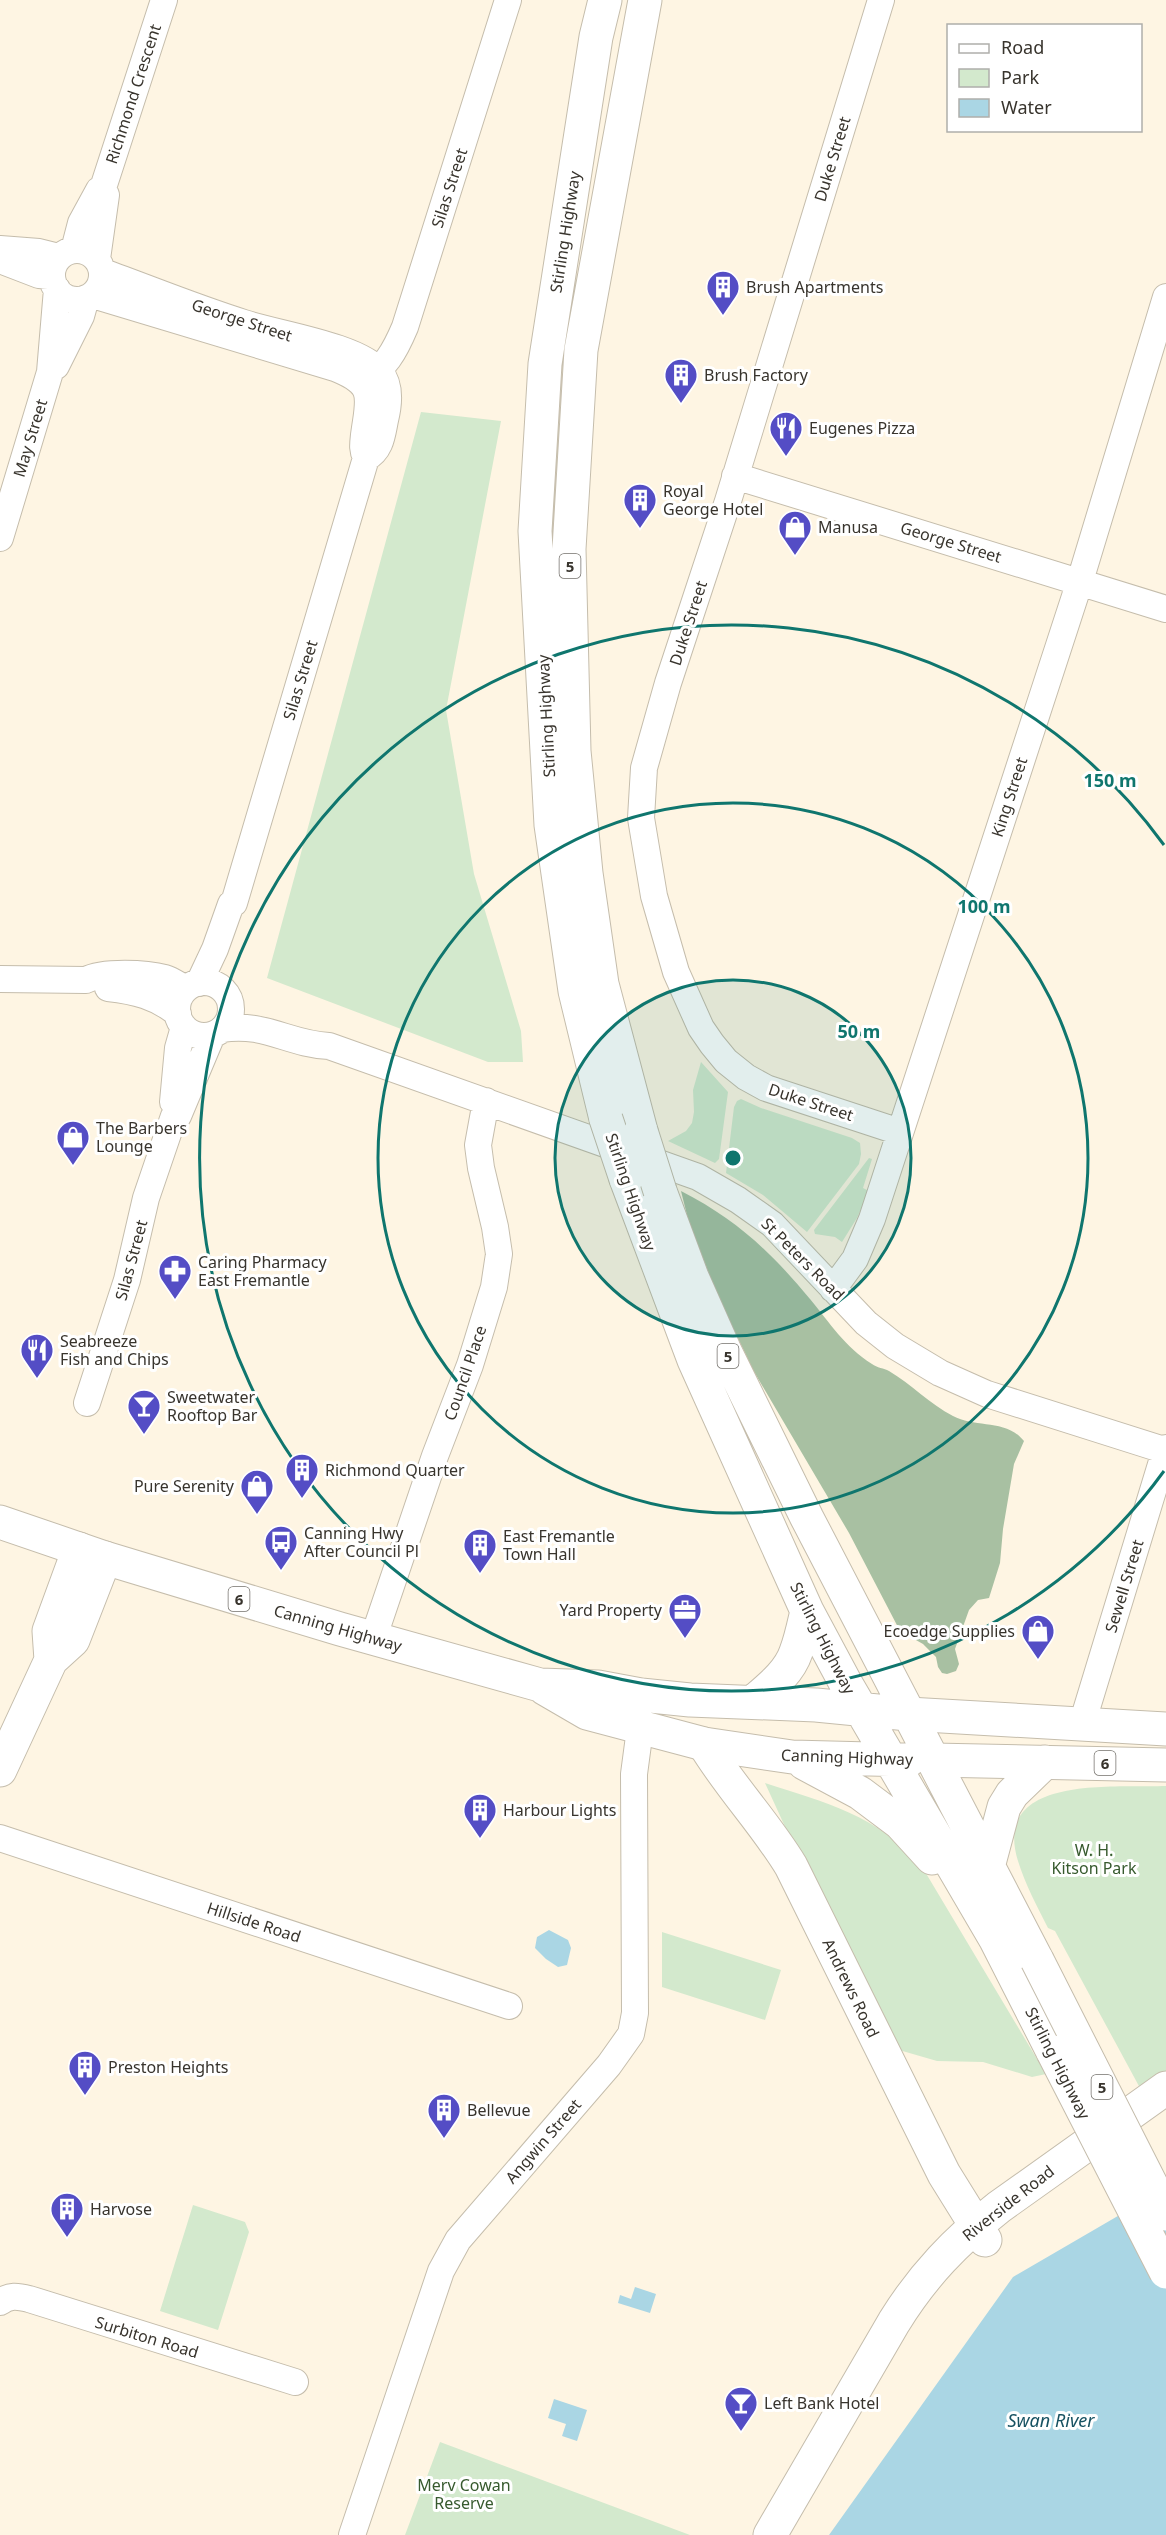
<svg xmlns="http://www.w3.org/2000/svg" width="1166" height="2535" font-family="'Noto Sans',sans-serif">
	<rect width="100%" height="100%" fill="#fef5e3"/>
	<path fill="#d3e9cd" d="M421 412 501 421 446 710 474 874 521 1031 523 1062H488L267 978Z
		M701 1062 728 1092 719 1159 715 1163 668 1141 686 1131 692 1123 694 1112 693 1090Z
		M741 1099 761 1108 852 1138 860 1143 861 1154 859 1164 807 1232 763 1195 726 1173 734 1107 737 1101Z
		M869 1158 872 1159 863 1188 869 1191 857 1218 842 1242 835 1237 815 1234 814 1230Z
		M765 1783C827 1803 876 1815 921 1865L1046 2074 1032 2077 983 2062 937 2061 899 2050 804 1868Z
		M1166 1786V2071L1153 2083 1140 2088 1055 1931 1048 1928C1037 1906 1025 1884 1018 1861 991 1774 1114 1788 1166 1786Z
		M662 1932 781 1970 765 2020 662 1987Z
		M193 2205 245 2222 249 2232 218 2330 160 2311Z
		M440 2442 690 2535H405Z"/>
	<path fill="#a8c0a2" d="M681 1191C736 1219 771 1252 810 1299 830 1323 845 1347 872 1364 877 1368 884 1368 889 1371 911 1384 930 1404 953 1416 975 1428 1007 1419 1024 1441L1014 1464 1003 1529 1000 1563 989 1598 978 1600 969 1610 955 1649 959 1664 956 1671 947 1674 942 1673 938 1667 936 1657 923 1644 900 1631 849 1533 753 1370 716 1292 688 1219Z"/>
	<path fill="#aad6e4" d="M549 1930 568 1940 571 1948 567 1965 558 1967 546 1959 535 1948 537 1937Z
		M1166 2188V2535H829L1013 2277Z
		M635 2287 656 2294 650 2313 618 2303 620 2295 631 2299Z
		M554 2399 587 2410 577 2441 562 2436 566 2424 548 2418Z"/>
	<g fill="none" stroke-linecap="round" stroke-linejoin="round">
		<defs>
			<path id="street" d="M881 0 728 501 668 683 644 768 641 818 654 896 676 972 701 1028 712 1044 726 1061 746 1077 766 1088 900 1132
				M0 249 39 252 59 257
				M52 275a25 25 0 1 1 50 0a25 25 0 1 1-50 0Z
				M74 250 81 223 99 190 103 188 164 0
				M97 259 106 195 103 188
				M0 260 39 275 52 276
				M103 272C150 289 196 308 244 323 277 334 360 346 380 372 391 385 389 404 385 420 382 435 381 450 366 458
				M93 295 335 368C377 385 369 397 364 435 363 444 362 450 366 458L234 903 231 904 215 949 199 983
				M56 366 81 316 86 298
				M363 383C386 366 394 353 405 327L508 0
				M735 476 1166 609
				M0 538 50 372 57 289
				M0 979 86 980C103 971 146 973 165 978 172 980 180 986 186 989
				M177 1009a27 27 0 1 1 54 0a27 27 0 1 1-54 0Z
				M108 988C135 991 157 996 178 1014
				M222 1029C265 1022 288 1044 329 1046L698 1177 738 1200 772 1224 866 1323 895 1346 940 1373 987 1394 1164 1450
				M173 1102 178 1048 184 1027
				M833 1289 855 1259 872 1219 1080 581 1166 297
				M87 1403 127 1280 146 1198 174 1116H178L212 1035
				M373 1639 435 1456 470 1365 494 1287 499 1254 495 1227 481 1168 478 1145 486 1101
				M1082 1724 1166 1448
				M0 1838 509 2006
				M0 2302C10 2295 17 2296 29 2299L295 2382
				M352 2535 441 2271 458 2240 609 2065 631 2034 635 2013 634 1774 640 1729"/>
			<path id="secondary" d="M51 1660 49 1631 79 1549
				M704 1744C730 1787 765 1823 791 1866L944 2174 985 2240
				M0 1770 51 1660 73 1640 105 1558
				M770 2535 894 2322C923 2275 956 2241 999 2207L1166 2088"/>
			<path id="primary" d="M908 1714 1166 1729
				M933 1760 1166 1765"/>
			<path id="highway" d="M605 0 596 37 545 364 535 531 551 825 575 991 606 1119
				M641 1131 602 984 586 873 574 751 569 549 581 350 645 0
				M626 1179 694 1360 807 1611 845 1682 996 1940 1053 2052
				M660 1191 692 1277 724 1349 807 1518 1037 1960
				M0 1522 105 1558 340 1629 540 1685 598 1687 641 1695 690 1700 816 1705 908 1714
				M544 1688 587 1713 704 1744 792 1757 909 1760
				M753 1702C769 1688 789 1673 796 1652 801 1639 804 1624 807 1611
				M804 1763 860 1793 900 1823 932 1858
				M988 1867 1004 1807 1012 1794 1045 1762"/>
		</defs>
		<use href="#street" stroke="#c5bdac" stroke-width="28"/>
		<use href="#secondary" stroke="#c5bdac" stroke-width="35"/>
		<use href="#primary" stroke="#c5bdac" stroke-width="35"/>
		<use href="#highway" stroke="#c5bdac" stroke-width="35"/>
		<use href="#street" stroke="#fff" stroke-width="26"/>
		<use href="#secondary" stroke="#fff" stroke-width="33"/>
		<use href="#primary" stroke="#fff" stroke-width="33"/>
		<use href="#highway" stroke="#fff" stroke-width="33"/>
		<defs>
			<path id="highway-bridge" d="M606 1119 626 1179
				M641 1131 660 1191
				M1037 1960 1166 2214
				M1053 2052 1166 2272"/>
		</defs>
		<use href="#highway-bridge" stroke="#c5bdac" stroke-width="35" stroke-linecap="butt"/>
		<use href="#highway-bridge" stroke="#fff" stroke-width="33"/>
	</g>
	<circle cx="733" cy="1158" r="178" fill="#0f766e" fill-opacity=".12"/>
	<g fill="none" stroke="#0f766e" stroke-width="3">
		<circle cx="733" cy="1158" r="178"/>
		<circle cx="733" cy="1158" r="355"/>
		<path d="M1164 1471A533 533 0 1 1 1164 845"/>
	</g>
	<defs>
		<symbol id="building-pin" viewBox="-11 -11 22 30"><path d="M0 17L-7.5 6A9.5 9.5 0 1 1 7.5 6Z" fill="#544dc5" stroke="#fff"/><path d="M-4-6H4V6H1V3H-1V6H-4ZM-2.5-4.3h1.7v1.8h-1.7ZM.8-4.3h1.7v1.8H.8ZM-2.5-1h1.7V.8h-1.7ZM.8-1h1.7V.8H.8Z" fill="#fff"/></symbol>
		<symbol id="restaurant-pin" viewBox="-11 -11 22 30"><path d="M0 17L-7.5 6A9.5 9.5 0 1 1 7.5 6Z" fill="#544dc5" stroke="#fff"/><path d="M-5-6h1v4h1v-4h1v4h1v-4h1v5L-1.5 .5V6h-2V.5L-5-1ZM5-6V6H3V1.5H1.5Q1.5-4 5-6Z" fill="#fff"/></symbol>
		<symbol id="shop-pin" viewBox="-11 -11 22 30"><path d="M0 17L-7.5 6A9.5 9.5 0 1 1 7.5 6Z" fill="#544dc5" stroke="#fff"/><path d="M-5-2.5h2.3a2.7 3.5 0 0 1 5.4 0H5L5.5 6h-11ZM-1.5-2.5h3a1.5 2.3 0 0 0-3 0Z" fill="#fff"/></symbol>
		<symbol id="pharmacy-pin" viewBox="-11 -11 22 30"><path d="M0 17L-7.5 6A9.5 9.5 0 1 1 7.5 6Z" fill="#544dc5" stroke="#fff"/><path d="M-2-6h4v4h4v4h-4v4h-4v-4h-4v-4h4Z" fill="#fff"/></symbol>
		<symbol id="bar-pin" viewBox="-11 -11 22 30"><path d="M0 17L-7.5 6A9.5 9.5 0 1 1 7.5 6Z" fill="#544dc5" stroke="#fff"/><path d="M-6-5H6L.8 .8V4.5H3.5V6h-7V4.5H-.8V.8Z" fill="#fff"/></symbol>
		<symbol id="bus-pin" viewBox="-11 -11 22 30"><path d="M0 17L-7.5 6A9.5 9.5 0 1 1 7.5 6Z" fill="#544dc5" stroke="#fff"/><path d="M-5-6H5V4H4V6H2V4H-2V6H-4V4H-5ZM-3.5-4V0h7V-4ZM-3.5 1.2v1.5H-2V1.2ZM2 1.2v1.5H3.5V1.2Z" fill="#fff"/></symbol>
		<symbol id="office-pin" viewBox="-11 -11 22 30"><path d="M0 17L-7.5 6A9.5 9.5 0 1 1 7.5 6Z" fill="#544dc5" stroke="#fff"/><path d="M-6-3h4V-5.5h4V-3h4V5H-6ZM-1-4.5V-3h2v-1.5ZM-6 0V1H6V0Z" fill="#fff"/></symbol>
	</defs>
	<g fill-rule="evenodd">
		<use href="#building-pin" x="704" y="268" width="38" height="52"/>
		<use href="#building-pin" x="662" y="356" width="38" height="52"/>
		<use href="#restaurant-pin" x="767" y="409" width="38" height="52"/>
		<use href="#building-pin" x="621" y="481" width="38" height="52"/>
		<use href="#shop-pin" x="776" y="508" width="38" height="52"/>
		<use href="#shop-pin" x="54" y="1118" width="38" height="52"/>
		<use href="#pharmacy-pin" x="156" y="1252" width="38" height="52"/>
		<use href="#restaurant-pin" x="18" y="1331" width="38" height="52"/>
		<use href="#bar-pin" x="125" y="1387" width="38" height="52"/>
		<use href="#building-pin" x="283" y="1451" width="38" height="52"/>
		<use href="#shop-pin" x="238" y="1467" width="38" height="52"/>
		<use href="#bus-pin" x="262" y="1523" width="38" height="52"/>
		<use href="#building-pin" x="461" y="1526" width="38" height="52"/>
		<use href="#office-pin" x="666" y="1591" width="38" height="52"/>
		<use href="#shop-pin" x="1019" y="1612" width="38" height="52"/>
		<use href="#building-pin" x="461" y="1791" width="38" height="52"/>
		<use href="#building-pin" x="66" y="2048" width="38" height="52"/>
		<use href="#building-pin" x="425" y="2091" width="38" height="52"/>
		<use href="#building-pin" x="48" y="2190" width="38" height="52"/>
		<use href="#bar-pin" x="722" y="2384" width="38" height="52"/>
	</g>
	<g text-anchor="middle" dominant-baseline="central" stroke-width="6" stroke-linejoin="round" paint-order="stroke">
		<g fill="#fff" stroke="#74716c" stroke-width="1.5">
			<rect x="559.5" y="554" width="21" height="24" rx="4.5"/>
			<rect x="717.5" y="1344" width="21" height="24" rx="4.5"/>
			<rect x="228.5" y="1587" width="21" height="24" rx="4.5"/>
			<rect x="1094.5" y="1751" width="21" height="24" rx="4.5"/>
			<rect x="1091.5" y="2075" width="21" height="24" rx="4.5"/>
		</g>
		<g font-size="15" font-weight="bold" fill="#38342d">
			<text x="570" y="566">5</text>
			<text x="728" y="1356">5</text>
			<text x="239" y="1599">6</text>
			<text x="1105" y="1763">6</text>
			<text x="1102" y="2087">5</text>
		</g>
		<g font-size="16" fill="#38342d" stroke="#fff">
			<text transform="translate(133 94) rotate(-72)">Richmond Crescent</text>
			<text transform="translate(832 159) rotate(-73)">Duke Street</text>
			<text transform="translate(449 188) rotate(-72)">Silas Street</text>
			<text transform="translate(565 232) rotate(-81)">Stirling Highway</text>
			<text transform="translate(242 320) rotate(18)">George Street</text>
			<text transform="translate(30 438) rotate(-73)">May Street</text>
			<text transform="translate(951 542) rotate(17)">George Street</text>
			<text transform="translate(688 623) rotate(-72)">Duke Street</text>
			<text transform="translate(300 680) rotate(-73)">Silas Street</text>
			<text transform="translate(546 716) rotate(-93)">Stirling Highway</text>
			<text transform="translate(1009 797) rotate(-72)">King Street</text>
			<text transform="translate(811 1102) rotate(18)">Duke Street</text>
			<text transform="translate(631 1192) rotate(71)">Stirling Highway</text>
			<text transform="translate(803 1259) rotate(45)">St Peters Road</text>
			<text transform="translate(131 1260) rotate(-75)">Silas Street</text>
			<text transform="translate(465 1373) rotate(-71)">Council Place</text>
			<text transform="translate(1124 1586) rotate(-73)">Sewell Street</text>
			<text transform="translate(338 1628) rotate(16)">Canning Highway</text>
			<text transform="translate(823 1638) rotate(63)">Stirling Highway</text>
			<text transform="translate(847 1757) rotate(2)">Canning Highway</text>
			<text transform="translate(254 1922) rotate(18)">Hillside Road</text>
			<text transform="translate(851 1988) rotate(64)">Andrews Road</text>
			<text transform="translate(1058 2063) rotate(63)">Stirling Highway</text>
			<text transform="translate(543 2141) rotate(-49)">Angwin Street</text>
			<text transform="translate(1008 2203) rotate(-38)">Riverside Road</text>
			<text transform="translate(147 2337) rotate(17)">Surbiton Road</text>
		</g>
		<g font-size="16" fill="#38342d" stroke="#fff" text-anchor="start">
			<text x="746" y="287">Brush Apartments</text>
			<text x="704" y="375">Brush Factory</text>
			<text x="809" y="428">Eugenes Pizza</text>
			<text x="663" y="491">Royal<tspan x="663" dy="18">George Hotel</tspan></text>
			<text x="818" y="527">Manusa</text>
			<text x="96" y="1128">The Barbers<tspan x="96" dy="18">Lounge</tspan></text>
			<text x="198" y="1262">Caring Pharmacy<tspan x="198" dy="18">East Fremantle</tspan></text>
			<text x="60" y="1341">Seabreeze<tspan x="60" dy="18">Fish and Chips</tspan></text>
			<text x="167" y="1397">Sweetwater<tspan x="167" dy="18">Rooftop Bar</tspan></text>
			<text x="325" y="1470">Richmond Quarter</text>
			<text x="234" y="1486" text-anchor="end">Pure Serenity</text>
			<text x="304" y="1533">Canning Hwy<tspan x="304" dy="18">After Council Pl</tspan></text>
			<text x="503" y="1536">East Fremantle<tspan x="503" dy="18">Town Hall</tspan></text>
			<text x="662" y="1610" text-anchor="end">Yard Property</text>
			<text x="1015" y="1631" text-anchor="end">Ecoedge Supplies</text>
			<text x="503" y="1810">Harbour Lights</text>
			<text x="108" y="2067">Preston Heights</text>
			<text x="467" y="2110">Bellevue</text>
			<text x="90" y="2209">Harvose</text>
			<text x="764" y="2403">Left Bank Hotel</text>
		</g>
		<g font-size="16" fill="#375a2e" stroke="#fff">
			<text x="1094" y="1850">W. H.<tspan x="1094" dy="18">Kitson Park</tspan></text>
			<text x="464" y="2485">Merv Cowan<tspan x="464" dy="18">Reserve</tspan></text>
		</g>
		<g font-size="18" font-style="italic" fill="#175262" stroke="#fff">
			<text x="1051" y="2420">Swan River</text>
		</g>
	</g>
	<circle cx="733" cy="1158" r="9" fill="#0f766e" stroke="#fff" stroke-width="3"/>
	<g font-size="18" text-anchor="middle" font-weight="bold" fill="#0f766e" stroke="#fff" stroke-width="6" stroke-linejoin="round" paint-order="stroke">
		<text x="1110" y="787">150 m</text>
		<text x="984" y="913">100 m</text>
		<text x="859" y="1038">50 m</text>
	</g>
	<rect x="947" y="24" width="195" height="108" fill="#ffffff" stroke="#afaeab" stroke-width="1.5"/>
	<rect x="959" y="44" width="30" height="9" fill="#ffffff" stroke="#afaeab" stroke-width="1.5"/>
	<text x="1001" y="54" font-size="18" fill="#38342d">Road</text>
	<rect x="959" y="69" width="30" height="18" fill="#d3e9cd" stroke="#afaeab" stroke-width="1.5"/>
	<text x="1001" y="84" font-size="18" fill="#38342d">Park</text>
	<rect x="959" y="99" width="30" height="18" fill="#aad6e4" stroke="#afaeab" stroke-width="1.5"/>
	<text x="1001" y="114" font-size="18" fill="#38342d">Water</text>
</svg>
